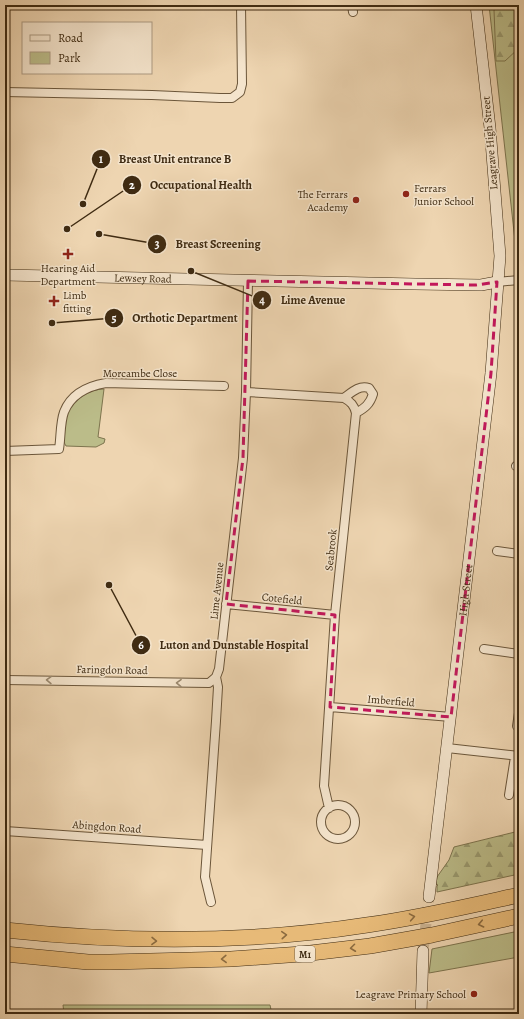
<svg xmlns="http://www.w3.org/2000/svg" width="524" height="1019" font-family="Alegreya,serif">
	<defs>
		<pattern id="forest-firs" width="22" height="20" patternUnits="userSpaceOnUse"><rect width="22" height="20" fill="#bbbc89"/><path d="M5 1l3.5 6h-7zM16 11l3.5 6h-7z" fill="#99996f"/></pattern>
	</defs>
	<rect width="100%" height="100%" fill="#eed5b1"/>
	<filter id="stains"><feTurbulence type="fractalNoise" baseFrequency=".005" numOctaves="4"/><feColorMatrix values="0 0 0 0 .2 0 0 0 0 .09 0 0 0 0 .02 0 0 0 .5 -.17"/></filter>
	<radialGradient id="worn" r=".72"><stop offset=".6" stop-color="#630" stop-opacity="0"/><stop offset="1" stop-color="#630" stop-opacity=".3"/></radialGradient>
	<path fill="#bbbc89" stroke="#7d744e" d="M489 5H519V260L517 259Z
		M104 389 98 437 105 439 104 443 96 447 66 446C62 440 64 434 65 428 66 422 66 414 69 409 77 398 90 389 104 389Z
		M519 931V957L429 973 432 949Z
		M63 1005H270L272 1014H64Z"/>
	<path fill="url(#forest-firs)" stroke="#7d744e" d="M502 5H519V24L516 27 519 40V48L505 61H496L494 10Z
		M519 831V874L437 892V886L438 885 436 884 437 877 449 860 454 847Z"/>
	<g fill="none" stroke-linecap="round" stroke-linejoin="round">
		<path stroke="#cbb391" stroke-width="11" stroke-dasharray="11 5.5" stroke-linecap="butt" d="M423 951 429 897"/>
		<defs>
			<path id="street" d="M352 5 353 12
				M5 92 152 95 220 98H232L240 92 242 84 241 5
				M497 282 519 280
				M246 392 344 398C351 402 354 405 356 413L335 615 324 786 329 808
				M344 398C352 392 359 385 369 388L373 394C370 404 365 408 356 413
				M5 451 59 449C61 437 60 423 64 412 71 394 88 386 106 383L224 386
				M516 466 519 467
				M497 551 519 554
				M226 604 335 615
				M484 649 519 654
				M5 680 209 683 216 677
				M330 707 451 717
				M517 726 519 713
				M447 748 519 756
				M509 795 515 757
				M321 822a17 17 0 1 1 34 0a17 17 0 1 1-34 0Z
				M5 831 207 845
				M211 902 205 877 216 721 218 687 216 677 219 669 243 458 246 392 248 281"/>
			<g id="secondary">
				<path id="s1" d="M5 275 415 284 481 285 497 282"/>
				<path id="s2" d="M429 897 491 373 500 256 490 128 476 5"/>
				<path d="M421 1014 423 951"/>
			</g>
			<path id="highway" d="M5 930C127 943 246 944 367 925 418 918 469 906 519 895
				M5 954 88 962H110L231 959 302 954 370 946 432 935 519 916"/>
		</defs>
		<use href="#street" stroke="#6b563a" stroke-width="10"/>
		<use href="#secondary" stroke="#3f2b12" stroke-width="12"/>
		<use href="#highway" stroke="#3f2b12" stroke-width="16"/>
		<use href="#street" stroke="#f4e4cc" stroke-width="8"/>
		<use href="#secondary" stroke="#f4e4cc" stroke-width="11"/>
		<use href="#highway" stroke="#e7ba78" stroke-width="15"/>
	</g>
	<defs><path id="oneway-chevron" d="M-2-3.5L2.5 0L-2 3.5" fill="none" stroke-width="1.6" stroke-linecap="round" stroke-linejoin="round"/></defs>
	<g stroke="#9a886f">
		<use href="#oneway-chevron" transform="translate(49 680) rotate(-179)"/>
		<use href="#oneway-chevron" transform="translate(179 683) rotate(-179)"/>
	</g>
	<g stroke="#8b6b40">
		<use href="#oneway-chevron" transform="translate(412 917) rotate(-10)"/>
		<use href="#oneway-chevron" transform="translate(481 924) rotate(168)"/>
		<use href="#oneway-chevron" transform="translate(284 935) rotate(-4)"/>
		<use href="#oneway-chevron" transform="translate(154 941) rotate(1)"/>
		<use href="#oneway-chevron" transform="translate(353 948) rotate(173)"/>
		<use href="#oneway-chevron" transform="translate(224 959) rotate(178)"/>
	</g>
	<path fill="none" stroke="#c2185b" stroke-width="3" stroke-dasharray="8 5" stroke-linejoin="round" d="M248 281 476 285 497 282 491 373 451 717 330 707 335 615 226 604 243 458Z"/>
	<g fill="#8f2418" stroke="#f4e4cc" stroke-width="1.5">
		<circle cx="406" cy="194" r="4"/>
		<circle cx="356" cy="200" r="4"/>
		<path d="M66 248h4v4h4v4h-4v4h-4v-4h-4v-4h4z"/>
		<path d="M52 295h4v4h4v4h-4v4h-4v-4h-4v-4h4z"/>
		<circle cx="474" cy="994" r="4"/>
	</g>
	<g text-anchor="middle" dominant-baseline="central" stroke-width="3" stroke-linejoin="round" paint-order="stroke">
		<rect fill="#f4e4cc" stroke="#75624a" stroke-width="1" x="295" y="946" width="20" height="16" rx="3"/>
		<g font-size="10" font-weight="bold" fill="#3f2b12">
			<text x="305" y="954">M1</text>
		</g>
		<g font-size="11" fill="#3f2b12" stroke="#f4e4cc">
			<text transform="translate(490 143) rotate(-95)">Leagrave High Street</text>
			<text stroke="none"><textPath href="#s1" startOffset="138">Lewsey Road</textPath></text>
			<text x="140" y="373">Morcambe Close</text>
			<text transform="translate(331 550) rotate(-84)">Seabrook</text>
			<text stroke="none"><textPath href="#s2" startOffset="309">High Street</textPath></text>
			<text transform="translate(217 591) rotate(-84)">Lime Avenue</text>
			<text transform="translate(282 599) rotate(6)">Cotefield</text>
			<text transform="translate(112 670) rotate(1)">Faringdon Road</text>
			<text transform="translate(391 701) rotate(5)">Imberfield</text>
			<text transform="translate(107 827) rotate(4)">Abingdon Road</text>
		</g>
		<g font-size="11" fill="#3f2b12" stroke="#f4e4cc" text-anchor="start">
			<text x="414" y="188">Ferrars<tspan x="414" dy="13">Junior School</tspan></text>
			<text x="348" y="194" text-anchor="end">The Ferrars<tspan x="348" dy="13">Academy</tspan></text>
			<text x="68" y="268" text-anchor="middle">Hearing Aid<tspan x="68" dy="13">Department</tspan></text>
			<text x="63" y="295">Limb<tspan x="63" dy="13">fitting</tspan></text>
			<text x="466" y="994" text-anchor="end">Leagrave Primary School</text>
		</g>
	</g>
	<path fill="none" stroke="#3f2b12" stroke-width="1.5" d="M83 204L101 159M67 229L132 185M99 234L157 244M191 271L262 300M52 323L114 318M109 585L141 645"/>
	<g fill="#3f2b12" stroke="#f4e4cc" stroke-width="1.5">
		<circle cx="83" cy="204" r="4"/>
		<circle cx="67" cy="229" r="4"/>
		<circle cx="99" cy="234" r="4"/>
		<circle cx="191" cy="271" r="4"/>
		<circle cx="52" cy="323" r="4"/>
		<circle cx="109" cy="585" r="4"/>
		<circle cx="101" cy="159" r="10"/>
		<circle cx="132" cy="185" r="10"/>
		<circle cx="157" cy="244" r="10"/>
		<circle cx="262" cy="300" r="10"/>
		<circle cx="114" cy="318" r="10"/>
		<circle cx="141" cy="645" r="10"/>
	</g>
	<g font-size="12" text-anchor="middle" font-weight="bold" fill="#fff">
		<text x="101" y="163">1</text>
		<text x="132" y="189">2</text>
		<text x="157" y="248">3</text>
		<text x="262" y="304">4</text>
		<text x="114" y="322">5</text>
		<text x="141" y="649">6</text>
	</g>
	<g font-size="12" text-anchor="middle" font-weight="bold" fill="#3f2b12" stroke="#f4e4cc" stroke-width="3" stroke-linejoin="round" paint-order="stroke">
		<text x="175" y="163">Breast Unit entrance B</text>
		<text x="201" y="189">Occupational Health</text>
		<text x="218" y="248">Breast Screening</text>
		<text x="313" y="304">Lime Avenue</text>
		<text x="185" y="322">Orthotic Department</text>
		<text x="234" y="649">Luton and Dunstable Hospital</text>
	</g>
	<rect width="524" height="1019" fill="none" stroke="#eed5b1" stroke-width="20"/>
	<rect x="6" y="6" width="512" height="1007" fill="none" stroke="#3f2b12" stroke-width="2"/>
	<rect x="10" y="10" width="504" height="999" fill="none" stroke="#3f2b12"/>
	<rect x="22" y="22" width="130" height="52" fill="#f4e4cc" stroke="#ac9a82"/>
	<rect x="30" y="35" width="20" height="6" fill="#f4e4cc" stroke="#ac9a82"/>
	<text x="58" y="42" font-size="12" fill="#3f2b12">Road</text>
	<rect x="30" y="52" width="20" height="12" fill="#bbbc89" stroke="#ac9a82"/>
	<text x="58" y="62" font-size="12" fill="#3f2b12">Park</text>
	<rect width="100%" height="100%" filter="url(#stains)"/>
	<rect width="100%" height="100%" fill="url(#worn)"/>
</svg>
